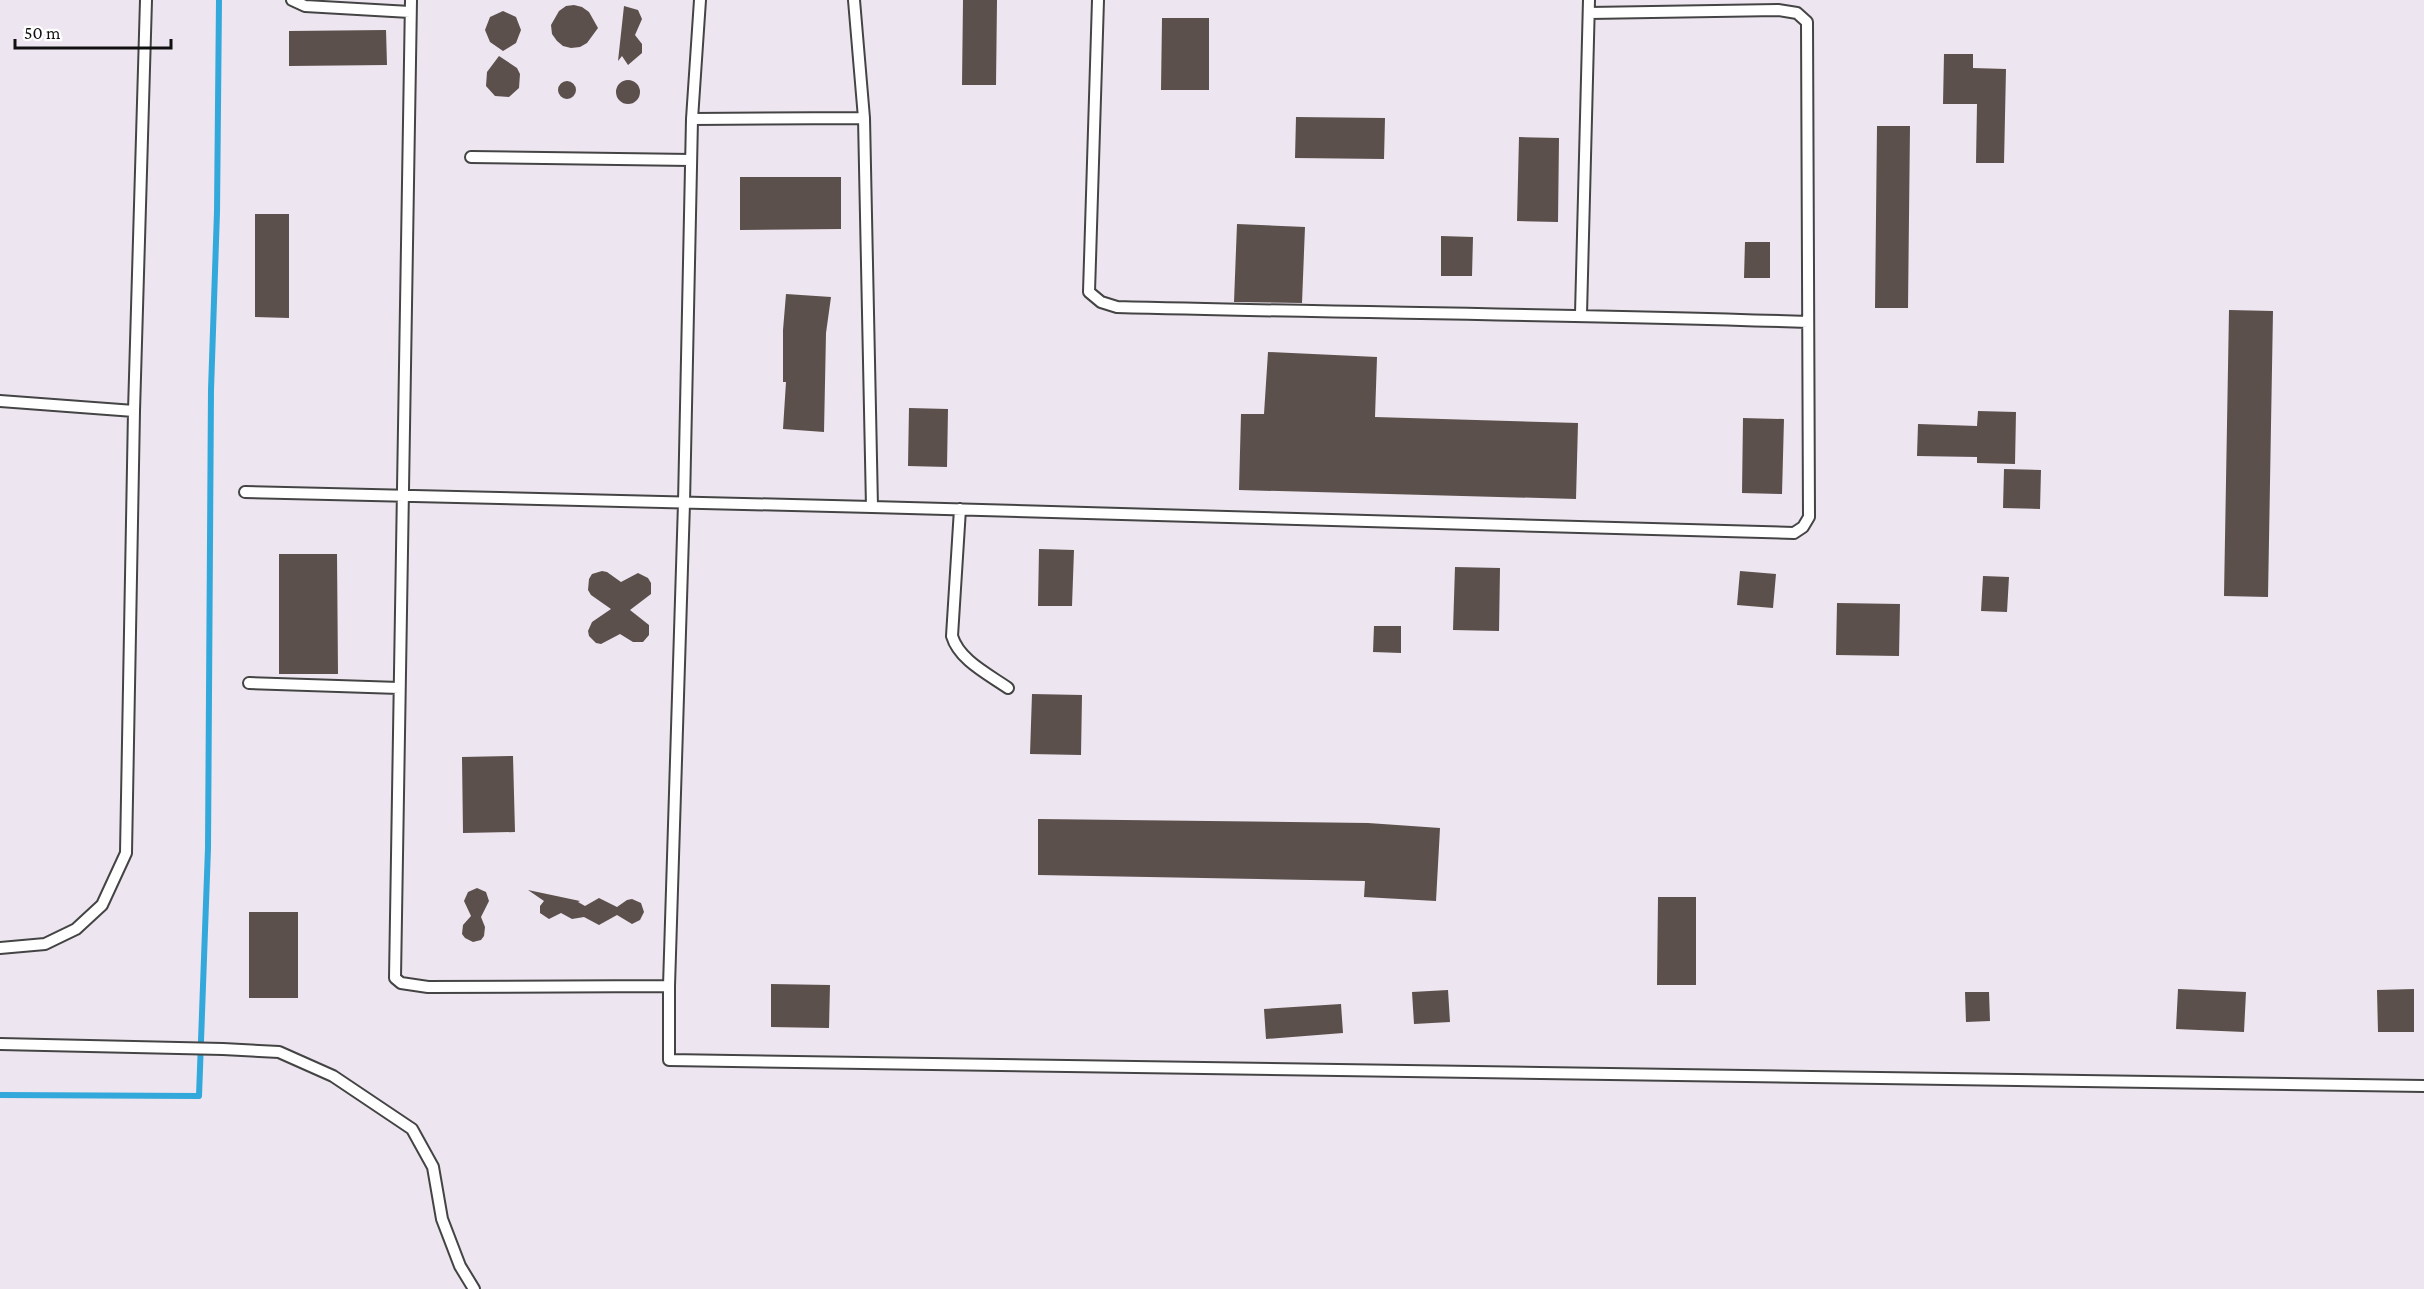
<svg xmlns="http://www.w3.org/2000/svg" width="2424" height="1289" font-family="'Crimson Pro',serif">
	<rect width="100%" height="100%" fill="#fffcf4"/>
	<path fill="#ede5ef" d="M0 0H2424V1289H0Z"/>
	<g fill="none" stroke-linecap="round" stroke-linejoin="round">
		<path stroke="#33a8da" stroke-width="6" d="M0 1095 199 1096 208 848 211 390 217 212 219 0"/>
	</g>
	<path fill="#5b504c" d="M963 0H997L996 85H962Z
		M574 5 582 7 589 12 598 28 587 43 580 47 571 48 563 46 557 41 552 34 551 25 559 11 566 6Z
		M624 6 638 10 642 19 635 35 642 44V53L628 65 622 56 618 61Z
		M503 11 516 17 521 30 516 43 503 51 490 42 485 30 490 17Z
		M1162 18H1209V90H1161Z
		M386 30 387 65 289 66V31Z
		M1944 54H1973V68L2006 69 2004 163H1976L1977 104H1943Z
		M499 56 517 68 520 74 519 88 509 97 495 96 486 86 487 72Z
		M616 92a12 12 0 1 1 24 0a12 12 0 1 1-24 0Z
		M558 90a9 9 0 1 1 18 0a9 9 0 1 1-18 0Z
		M1296 117 1385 118 1384 159 1295 158Z
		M1877 126H1910L1908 308H1875Z
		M1519 137 1559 138 1558 222 1517 221Z
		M740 177H841V229L740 230Z
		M255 214H289V318L255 317Z
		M1237 224 1305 227 1302 303 1234 302Z
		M1441 236 1473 237 1472 276H1441Z
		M1745 242H1770V278H1744Z
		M786 294 831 297 826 333 824 432 783 429 786 382H783V330Z
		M2229 310 2273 311 2268 597 2224 596Z
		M1268 352 1377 357 1375 417 1578 423 1576 499 1239 490 1241 414H1264Z
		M909 408 948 409 947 467 908 466Z
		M1978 411 2016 412 2015 464 1977 463V457L1917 456 1918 424 1977 426Z
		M1743 418 1784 419 1782 494 1742 493Z
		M2004 469 2041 470 2040 509 2003 508Z
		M1039 549 1074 550 1072 606H1038Z
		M279 554H337L338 674H279Z
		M1455 567 1500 568 1499 631 1453 630Z
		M602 571 607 572 621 582 638 573 648 578 651 583V594L630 610 649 625V635L643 642H633L620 634 601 644 596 643 589 636 588 631 592 622 611 609 591 595 588 590 589 579 592 574Z
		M1740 571 1776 574 1773 608 1737 605Z
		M1983 576 2009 577 2007 612 1981 611Z
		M1837 603 1900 604 1899 656 1836 655Z
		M1374 626H1401V653L1373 652Z
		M1032 694 1082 695 1081 755 1030 754Z
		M513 756 515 832 463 833 462 757Z
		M1038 819 1368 823 1440 828 1436 901 1364 897 1365 881 1038 875Z
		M477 888 486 892 489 901 481 917 485 927 484 936 481 940 473 942 465 938 462 934 463 925 471 916 464 901 468 892Z
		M528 890 580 901 578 902 585 906 599 898 617 907 627 900 632 899 641 903 644 912 640 920 632 924 617 915 599 925 584 917 572 919 561 913 549 919 540 913V906L544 901Z
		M1658 897H1696V985H1657Z
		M249 912H298V998H249Z
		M771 984 830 985 829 1028 771 1027Z
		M2178 989 2246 992 2244 1032 2176 1029Z
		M2414 989V1032H2378L2377 990Z
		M1448 990 1450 1022 1414 1024 1412 992Z
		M1965 992H1989L1990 1021 1966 1022Z
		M1341 1004 1343 1033 1266 1039 1264 1009Z"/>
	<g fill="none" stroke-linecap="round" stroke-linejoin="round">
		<defs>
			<path id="service" d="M292 0 305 6 410 12
				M411 0 395 978 401 983 428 987 669 986 684 503 692 119 700 0
				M854 0 864 118 872 507 1794 533 1803 527 1809 517 1807 22 1797 13 1778 10 1589 13
				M1098 0 1089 292 1101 302 1117 307C1347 313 1578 314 1808 322
				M692 119 864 118
				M471 157 691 160
				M1581 314 1589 0
				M0 401 134 411
				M245 492 872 507
				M960 509 952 636C959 660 988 674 1008 688
				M249 683 399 688
				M0 948 45 944 76 929 102 905 126 853 134 411 146 0
				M669 986V1060L2424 1086
				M0 1044 223 1049 279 1052 333 1076 412 1129 433 1167 442 1219 460 1266 474 1289"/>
		</defs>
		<use href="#service" stroke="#444" stroke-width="14"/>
		<use href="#service" stroke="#fff" stroke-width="10"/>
	</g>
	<path d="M15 39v9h156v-9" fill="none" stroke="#111111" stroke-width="3"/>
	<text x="24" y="39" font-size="18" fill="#111111" stroke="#ffffff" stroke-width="4.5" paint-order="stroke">50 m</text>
</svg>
